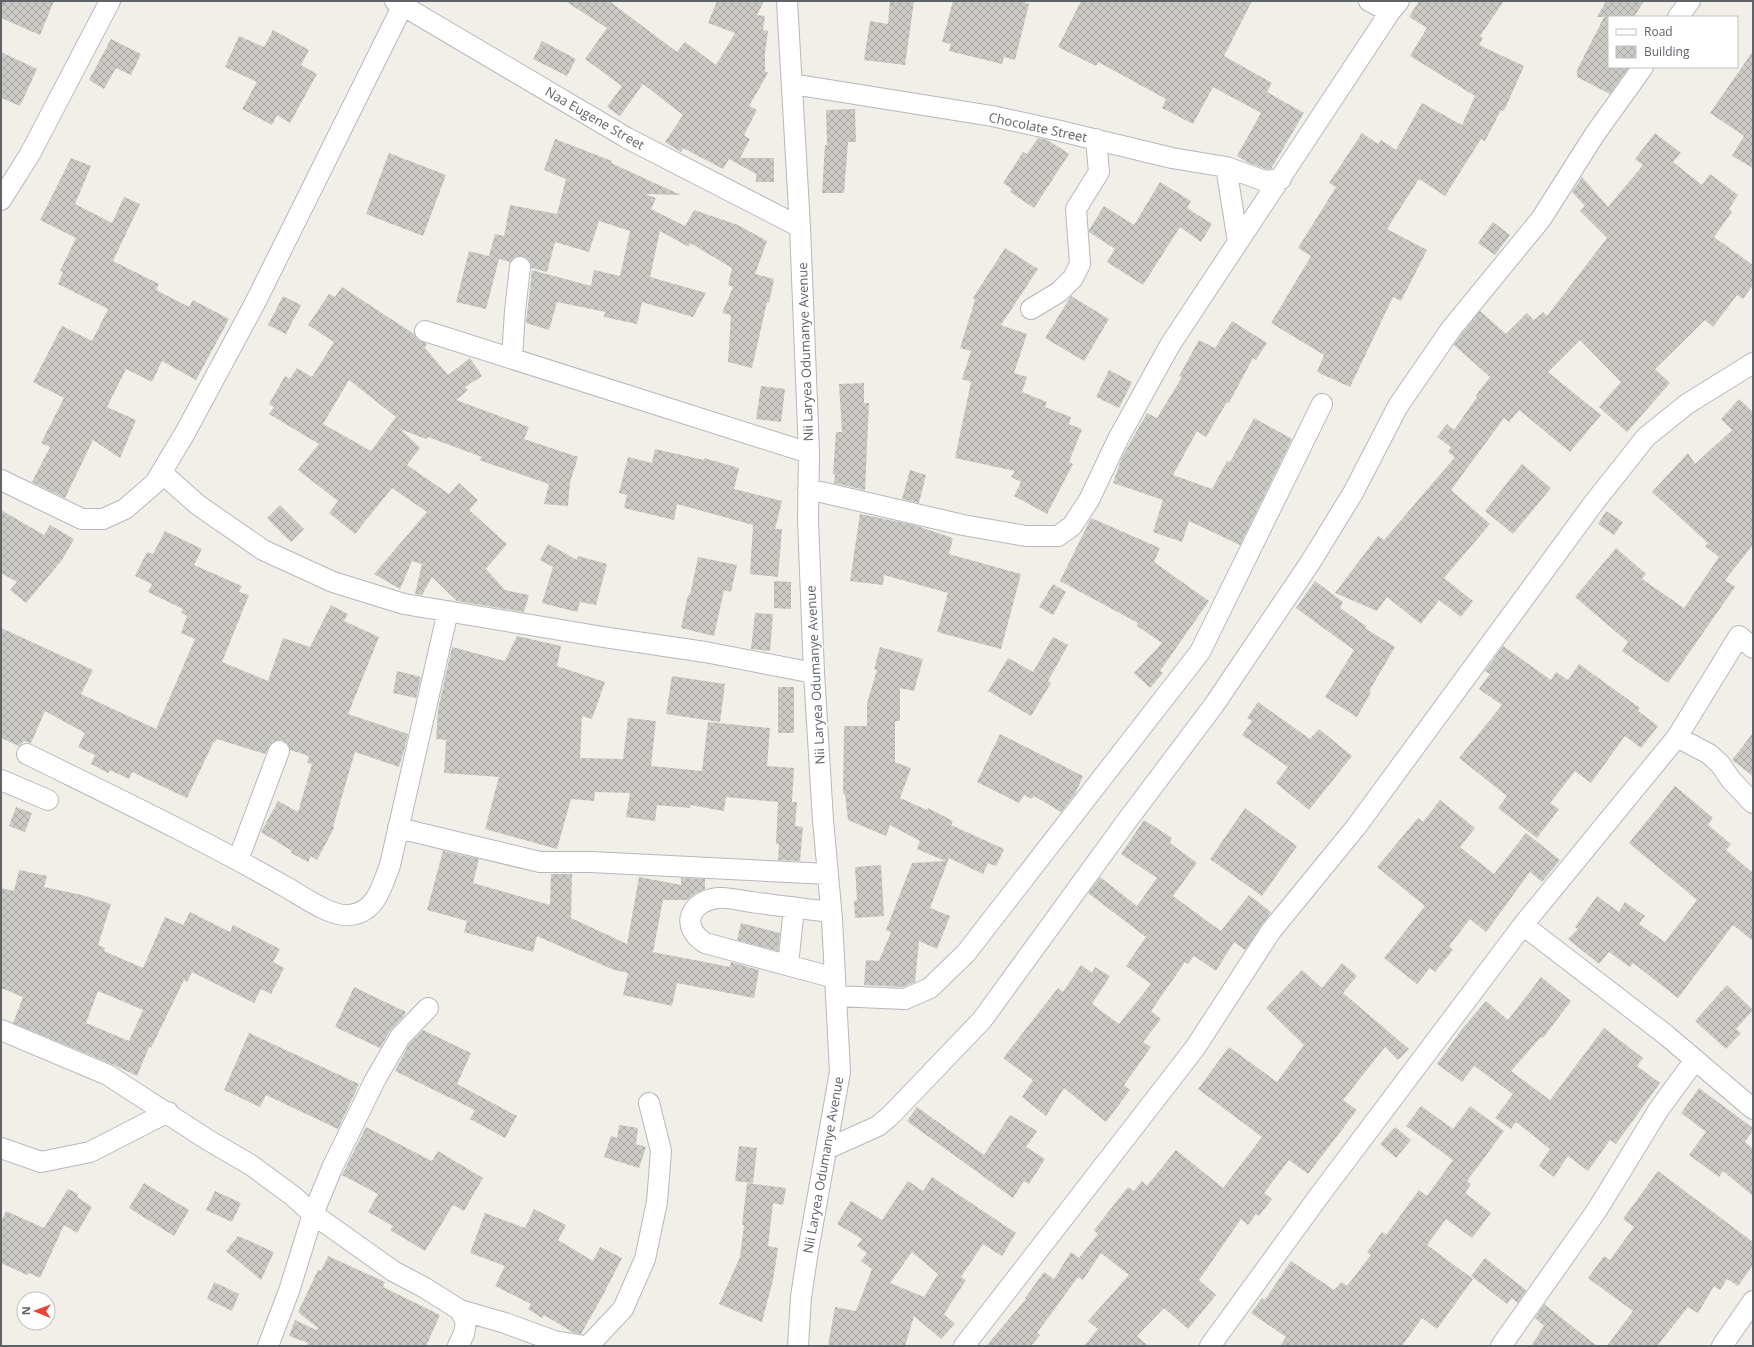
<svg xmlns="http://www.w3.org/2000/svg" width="1754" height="1347" font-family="'Open Sans',sans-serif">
	<defs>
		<pattern id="building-cross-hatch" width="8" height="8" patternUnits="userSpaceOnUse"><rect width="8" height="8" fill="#cccac5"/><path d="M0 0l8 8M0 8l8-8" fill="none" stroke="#a9a8a4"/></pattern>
	</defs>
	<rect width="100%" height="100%" fill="#f1efe8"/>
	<path fill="url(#building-cross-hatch)" fill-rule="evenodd" d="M1 1H54L40 35 1 18Z
		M565 1H609L677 52 685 42 716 65 735 33 708 23 717 1H764L757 15 765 16 763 30 768 31 765 53V71L768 73 749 106 757 110 744 135 750 139 740 158H774V182H756V174L729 159 723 169 683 148 681 152 665 142 683 115 643 84 620 116 607 107 622 86 585 59 607 28Z
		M890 1H914L905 65 864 60 870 21 888 24Z
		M953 1H1025V3L1029 4 1015 60 1004 57 1002 64 949 51 951 44 942 42Z
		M1081 1H1252L1224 56 1272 83 1267 92 1304 113 1271 169H1266L1249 163 1237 156 1261 113 1213 87 1193 124 1162 108 1166 99 1098 62 1096 66 1058 47Z
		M1419 1H1504L1480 36 1483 38 1479 45 1524 66 1504 111 1501 110 1485 141 1481 139 1445 196 1419 179 1387 229 1427 250 1401 301 1393 297 1350 387 1317 372 1324 355 1271 323 1311 256 1298 248 1336 187 1329 183 1362 133 1378 144 1381 140 1396 150 1422 103 1462 125 1475 96 1410 56 1427 28 1409 17Z
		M1606 1H1644L1634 17H1609V67H1629L1610 94 1577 77V70L1604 17H1597Z
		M273 30 309 50 301 65 317 74 290 123 277 115 272 125 242 109 257 82 225 67 239 36 264 47Z
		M111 39 141 54 131 75 116 68 104 89 89 80Z
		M542 41 576 59 567 76 533 59Z
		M1753 51V168L1732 156 1744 136 1710 113Z
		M1 52 37 69 20 106 1 98Z
		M855 109 856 142H848L844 193H822L825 145H827L826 110Z
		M1655 133 1681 153 1673 162 1702 185 1710 174 1738 195 1729 209 1732 212 1714 237 1753 265V285L1743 299 1737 295 1713 327 1705 320 1655 369 1670 383 1627 432 1599 407 1621 382 1580 340 1548 372 1601 415 1570 452 1519 410 1509 422 1504 418 1451 490 1490 524 1444 578 1473 601 1461 617 1439 600 1421 624 1387 597 1377 611 1335 593 1378 536 1384 540 1455 457 1448 452 1451 447 1437 437 1447 424 1454 430 1477 397 1476 395 1490 377 1454 345 1460 336 1480 311 1506 334 1527 313 1534 320 1543 312 1547 316 1607 238 1580 211 1585 206 1572 192 1582 177 1608 207 1643 165 1635 159Z
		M1038 138 1048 140 1069 154 1034 208 1010 192 1012 189 1003 183 1023 152 1027 154Z
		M555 139 612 161 611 163 681 195 645 194 656 198 651 209 685 226 694 210 738 225 767 241 755 274 774 279 769 303 767 302 752 368 728 362 731 315 722 313 733 287 728 285 732 268 690 243 689 247 660 231 650 277 706 293 693 317 642 302 637 324 604 317 605 312 557 302 549 330 526 323 532 270 591 286 594 270 620 276 630 231 599 221 589 252 555 242 547 272 531 268 530 262 527 258 522 256 515 257 510 262 499 259 486 309 456 302 469 251 492 257 489 256 495 234 504 236 510 205 557 214 566 179 544 170Z
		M389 153 446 175 423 236 366 214Z
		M71 158 91 166 75 204 112 223 124 197 140 204 113 261 159 284 156 290 189 307 193 300 229 319 196 380 162 361 152 382 126 369 107 407 136 420 120 458 93 440 65 498 32 482 50 447 41 443 64 398 33 382 62 326 92 341 108 309 58 284 63 272 60 271 76 238 40 220Z
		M1160 182 1191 201 1187 208 1212 224 1201 242 1180 227 1143 285 1107 262 1115 249 1089 232V230L1104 206 1134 225Z
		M1493 222 1510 235 1495 255 1478 243Z
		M1005 248 1038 269 1001 325 1027 334 1014 373 1027 377 1022 392 1047 402 1045 407 1071 417 1069 424 1082 429 1069 462 1073 464 1047 514 1014 496 1021 482 1011 477 1015 471 955 458 971 382 962 379 971 351 960 348 975 300 973 298Z
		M342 287 414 334 417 339 427 344 425 348 448 375 470 358 482 376 465 387 468 390 456 400 529 427 524 439 578 457 570 482 568 506 544 504 549 484 479 460 482 457 428 437 426 439 400 429 420 448 407 465 449 494 459 483 478 500 469 510 507 544 486 569 505 590 529 595 524 612 457 601 432 577 422 595 415 594 422 564 412 561 400 589 374 574 427 512 392 488 355 534 329 513 338 501 298 470 319 444 269 414 274 407 269 404 285 376 290 379 297 368 312 377 334 342 308 325 329 294 335 297ZM349 380 396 417 371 451 323 424Z
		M283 296 301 305 286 334 268 325Z
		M1071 296 1109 319 1084 361 1045 338Z
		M1232 321 1267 343 1256 360 1253 358 1229 403 1227 402 1206 437 1197 431 1173 475 1212 489 1227 461 1230 462 1254 418 1292 439 1240 545 1189 521 1182 542 1153 532 1163 500 1113 483 1122 457 1147 413 1157 418 1182 377 1179 376 1199 340 1215 348Z
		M1109 370 1132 382 1119 408 1096 397Z
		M864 383V403H869L865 490 834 483 835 474H833L836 432H842L839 384Z
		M761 386 785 389 781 422 756 419Z
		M1739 399 1753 412V545L1725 580 1735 587 1668 683 1622 651 1628 642 1575 597 1616 548 1646 574 1642 579 1684 608 1719 557 1705 546 1708 543 1652 492 1688 453 1695 464 1732 430 1721 419Z
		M655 449 704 460V458L739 468 734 489 782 501 775 529H782L778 577 750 574 753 525 677 504 674 520 624 508 627 495 619 493 628 457 652 463Z
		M1522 464 1551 488 1513 534 1485 511Z
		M910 470 926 475 919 503 902 499Z
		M280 505 304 529 291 542 267 518Z
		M1 510 44 535 50 525 74 539 62 560 26 603 10 590 17 582 1 573Z
		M1606 511 1623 522 1614 535 1598 524Z
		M860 514 914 525 953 538 949 554 1021 574 1001 649 937 632 948 593 884 575 883 585 850 581Z
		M1091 518 1160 548 1154 562 1209 601 1160 671 1163 673 1150 688 1134 673 1162 643 1137 626 1138 623 1060 581Z
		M165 531 202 549 194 565 242 586 239 592 249 595 222 662 268 681 283 638 310 647 331 605 348 614 344 621 379 637 348 714 408 734 405 747 399 767 355 752 333 827 334 828 317 860 311 856 308 862 291 853 292 851 261 832 278 801 298 812 312 764 307 763 309 756 290 750 288 744 283 740H278L272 742 265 754 217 739 216 742 214 741 187 798 132 772 129 779 110 770 108 773 91 764 95 755 78 747 85 733 45 711 31 743 24 741 19 746 1 738V628L93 670 81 694 156 729 195 639 181 633 187 616 181 613 183 609 148 592 152 584 135 576 147 552 153 554Z
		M548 544 577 560 578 556 607 564 596 605 580 602 577 612 542 603 553 567 540 560Z
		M698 557 737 565 731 592 724 590 714 636 681 628 688 595H690Z
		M774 581 791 582V609L774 608Z
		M1315 581 1343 602 1340 608 1366 626 1365 628 1395 647 1369 691 1371 692 1357 717 1325 697 1354 650 1296 608Z
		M1053 584 1066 592 1053 615 1039 607Z
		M755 613 773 614 770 651 751 649Z
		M517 636 561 646 557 666 605 682 592 719 582 716 580 758 623 759 628 718 656 721 651 766 702 771 708 722 770 728 767 766 794 768 792 802H797L795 826 803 827 800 861 778 860 779 844H776L778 802 726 797 724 811 690 805V808L657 805 655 821 626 817 630 793 595 792 594 801 571 799 557 849 485 829 499 777 444 773 446 740 436 739 438 709 452 647 505 661Z
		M1053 637 1068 645 1048 681 1051 683 1031 716 988 691 1008 658 1033 672Z
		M1503 646 1551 680 1556 672 1568 680 1579 664 1640 708 1638 711 1658 726 1641 748 1625 736 1591 783 1575 771 1550 803 1559 809 1537 838 1498 808 1507 796 1459 758 1502 705 1479 689 1490 674 1485 671Z
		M880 647 923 659 914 691 900 688V721H895V762L911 768 900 798 927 810 928 808 953 821 951 825 1004 849 996 866 988 863 983 874 949 858 930 908 950 916 937 949 919 941 915 982 903 987 864 985 866 960 879 961 891 932 886 930 912 863 945 861 917 849 920 841 890 825 886 836 848 820 845 794H843L844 726H867V703L877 670 874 669Z
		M397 671 421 677 416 698 393 693Z
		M672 676 725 684 720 722 666 714Z
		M778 687H794V733H778Z
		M1258 702 1310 739 1319 729 1352 756 1309 810 1276 783 1288 767 1242 735 1252 721 1247 718Z
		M1753 733V776L1732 760Z
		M1000 734 1083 776 1075 794 1061 812 1034 796 1032 799 1024 795 1019 803 977 782Z
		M1675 786 1713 818 1708 825 1731 844 1726 850 1753 873V941L1733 925 1678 998 1633 963 1630 967 1609 952 1599 964 1568 939 1578 929 1575 927 1597 896 1619 912 1625 902 1645 916 1639 924 1665 942 1697 900 1629 843Z
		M1440 800 1475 828 1460 847 1494 874 1526 833 1560 860 1542 882 1530 872 1486 932 1470 919 1449 946 1453 950 1435 972 1430 968 1417 984 1384 958 1425 906 1377 867 1418 818 1423 822Z
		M16 807 32 813 25 832 9 826Z
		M1245 808 1297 846 1262 896 1210 859Z
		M1144 820 1172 838 1170 843 1197 863 1173 896 1221 931 1249 895 1271 912 1245 950 1234 942 1216 971 1194 956 1188 964 1185 962 1151 1011 1161 1019 1143 1042 1151 1047 1124 1085 1130 1090 1106 1122 1064 1088 1046 1116 1022 1097 1033 1080 1003 1058 1058 988 1063 992 1081 965 1092 973 1095 967 1110 976 1092 1004 1119 1024 1151 984 1126 966 1146 937 1088 893 1100 877 1137 906 1157 878 1121 854Z
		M443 851 479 859 473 883 550 905 551 874H572L571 918 627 944 639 877 681 885V878L705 879V889L695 894 687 900H663L653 952 730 967 731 962 759 970 754 998 677 983 672 1006 623 995 628 973 614 970 537 936 533 952 464 932 467 921 427 910Z
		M881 865 884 916 855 918 854 901 857 900 855 867Z
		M19 870 47 876 44 887 82 895 111 904 98 945 105 948 104 951 143 968 165 917 183 925 190 912 230 932 233 925 280 949 273 962 284 968 271 994 261 989 254 1003 192 972 187 982 184 980 151 1048 149 1047 137 1076 112 1064 13 1023 23 997 1 988V888L14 891ZM98 991 143 1010 129 1041 86 1023Z
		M741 923 780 933 778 951 737 940Z
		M1342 963 1357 976 1343 993 1409 1049 1398 1060 1385 1047 1343 1100 1357 1110 1308 1174 1289 1160 1264 1193 1272 1199 1259 1216 1256 1214 1248 1225 1241 1219 1199 1280 1216 1295 1188 1329 1164 1308 1137 1336 1148 1346H1084L1098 1329 1088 1321 1129 1275 1101 1253 1083 1280 1078 1277 1037 1333 1040 1335 1031 1346H986L1026 1299 1025 1298 1044 1272 1054 1279 1071 1252 1079 1258 1098 1234 1094 1230 1128 1187 1134 1191 1142 1181 1147 1186 1176 1150 1223 1188 1262 1137 1198 1089 1229 1047 1277 1082 1304 1045 1266 1008 1302 970 1322 988Z
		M1541 977 1571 1001 1543 1038 1541 1037 1511 1071 1550 1100 1604 1028 1643 1058 1637 1066 1660 1083 1616 1144 1610 1140 1588 1171 1568 1156 1554 1177 1539 1166 1550 1149 1516 1122 1511 1129 1495 1118 1513 1094 1474 1066 1462 1082 1437 1064 1462 1029 1486 1001 1508 1020Z
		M1727 985 1753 1010 1736 1029 1741 1033 1726 1049 1695 1021Z
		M354 987 406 1012 403 1017 390 1031 380 1048 335 1027Z
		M423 1030 471 1053 457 1084 517 1116 505 1138 470 1119 475 1110 395 1071 409 1044Z
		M249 1033 359 1084 338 1129 266 1095 260 1107 224 1090Z
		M1699 1088 1753 1128V1131L1745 1142 1753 1149V1196L1723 1171 1719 1177 1689 1155 1706 1132 1681 1113Z
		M1421 1106 1453 1129 1470 1106 1504 1131 1467 1181 1471 1184 1465 1193 1491 1213 1472 1238 1446 1219 1427 1245 1473 1279 1437 1329 1422 1318 1402 1346H1280L1286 1337 1251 1313 1262 1298 1265 1300 1291 1261 1334 1290 1342 1282 1347 1286 1371 1255 1367 1252 1382 1232 1386 1235 1419 1190 1427 1196 1453 1160 1406 1126Z
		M917 1107 984 1155 1010 1115 1037 1131 1026 1147 1045 1159 1029 1184 1024 1181 1013 1198 907 1121Z
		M619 1125 638 1128 636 1144 646 1147 639 1168 604 1157 611 1136 617 1138Z
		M366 1127 432 1161 438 1151 483 1178 464 1211 453 1205 425 1251 390 1230 393 1226 368 1212 378 1194 342 1175Z
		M1395 1127 1411 1140 1396 1158 1380 1144Z
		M739 1146 757 1148 753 1183 735 1181Z
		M1658 1171 1753 1242V1265L1738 1286 1727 1279 1720 1290 1714 1286 1698 1313 1688 1307 1657 1346H1607L1633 1311 1588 1278 1604 1256 1610 1260 1634 1227 1623 1219Z
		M932 1177 1016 1233 1002 1256 983 1244 961 1277 966 1280 944 1314 955 1324 941 1339 914 1316 905 1346H828L835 1307 856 1311 872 1269 861 1261 867 1253 857 1246 862 1239 837 1224 851 1201 882 1220 908 1181 923 1191ZM912 1252 938 1274 924 1297 890 1283Z
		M144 1183 189 1210 174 1236 129 1208Z
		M747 1183 786 1188 783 1205 773 1203 768 1246 778 1248 773 1280 762 1322 719 1304 740 1257 744 1225H742Z
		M68 1189 78 1194 77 1197 92 1207 77 1233 64 1225 40 1278 29 1273 27 1275 1 1263V1222L6 1211 44 1228Z
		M215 1191 241 1203 232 1222 206 1210Z
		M534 1209 566 1225 558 1240 593 1261 600 1247 622 1258 603 1295 581 1334 574 1333 544 1315 542 1318 528 1309 531 1304 495 1286 505 1266 470 1253 485 1213 525 1228Z
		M238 1236 274 1252 261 1280 226 1251Z
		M328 1256 385 1282 383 1287 440 1315 426 1346H306L308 1343 289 1336 295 1320 316 1330 318 1328 298 1312 318 1270 321 1271Z
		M1485 1258 1526 1290 1518 1303 1512 1298 1507 1304 1471 1276Z
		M214 1282 239 1294 232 1311 207 1299Z
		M1544 1304 1549 1308 1597 1346H1531L1544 1326 1535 1318Z"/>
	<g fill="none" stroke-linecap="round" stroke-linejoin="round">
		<defs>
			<path id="minor" d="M395 1 627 138 800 227
				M787 1 800 227 809 453 808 520 814 673 823 820 832 919 840 1072 808 1251 801 1297 798 1346
				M1369 1 1390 12
				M1678 17 1690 1
				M792 84 992 116 1056 130 1172 158 1226 167 1265 181 1281 179
				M1226 167 1238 242
				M1 200 30 154 110 1
				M1031 309 1059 292 1073 278 1080 264 1076 209 1099 172 1096 139
				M425 331 809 453
				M512 358 515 311 520 267
				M162 473 198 505 263 550 333 582 404 604 603 637 705 652 814 673
				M1 480 82 519H103L125 509 155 483 185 433 255 303 402 7
				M808 489 963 525 1026 536H1058L1072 526 1089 500 1118 439 1170 345 1390 12 1399 1
				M1677 737 1709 754 1720 764 1731 780 1753 803
				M27 754C114 797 202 839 286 887 302 896 331 917 349 915 376 913 382 886 390 865L448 611
				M1 780 48 800
				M398 828 540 862H591L828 874
				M238 860 279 751
				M831 912C805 909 778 906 752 902 742 901 729 897 718 898 690 901 679 926 705 943L835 978
				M1523 925 1666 1035 1753 1109
				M788 965 794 908
				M836 996 905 999 930 988 966 953 1200 652 1322 404
				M1 1030 108 1075 208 1140 251 1165 293 1196 313 1214 393 1271 425 1288 460 1310 466 1322 464 1334 458 1346
				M1 1148 41 1162 90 1152 168 1112
				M827 1149 878 1126 890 1116 982 1020 1126 822 1214 705 1310 563 1353 493 1398 406 1451 329 1541 219 1595 134 1643 67
				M460 1310 505 1323 554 1341 585 1346
				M268 1346 289 1291 313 1214 332 1168 375 1080 400 1037 428 1008
				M588 1346 623 1309 645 1259 657 1202 661 1151 649 1103
				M964 1346 1195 1048 1271 931 1356 827 1593 504 1646 437 1687 404 1753 363
				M1210 1346 1319 1196 1523 925 1677 737 1739 636 1753 648
				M1501 1346 1597 1210 1659 1109 1695 1060
				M1722 1346 1753 1301"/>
		</defs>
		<use href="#minor" stroke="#b5b8bc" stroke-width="22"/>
		<use href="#minor" stroke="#fff" stroke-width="20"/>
	</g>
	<g text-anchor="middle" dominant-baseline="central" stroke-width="4" stroke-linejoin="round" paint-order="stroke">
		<g font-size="13" fill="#5f6368" stroke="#fff">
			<text transform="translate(595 118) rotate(30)">Naa Eugene Street</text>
			<text transform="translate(1038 127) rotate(12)">Chocolate Street</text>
			<text transform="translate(805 352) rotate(-92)">Nii Laryea Odumanye Avenue</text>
			<text transform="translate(815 675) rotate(-93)">Nii Laryea Odumanye Avenue</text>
			<text transform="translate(823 1165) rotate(-80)">Nii Laryea Odumanye Avenue</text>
		</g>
	</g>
	<rect width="1754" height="1347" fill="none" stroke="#5f6368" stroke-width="4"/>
	<rect x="1608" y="16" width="130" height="52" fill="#ffffff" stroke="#bfc1c3"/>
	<rect x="1616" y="29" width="20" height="6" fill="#ffffff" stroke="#bfc1c3"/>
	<text x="1644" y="36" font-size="12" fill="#5f6368">Road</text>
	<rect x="1616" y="46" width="20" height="12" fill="url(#building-cross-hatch)" stroke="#bfc1c3"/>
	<text x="1644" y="56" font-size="12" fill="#5f6368">Building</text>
	<g transform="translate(36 1311) rotate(271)"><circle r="19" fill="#ffffff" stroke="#bfc1c3"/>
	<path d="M0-3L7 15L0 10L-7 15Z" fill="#ea4335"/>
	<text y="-6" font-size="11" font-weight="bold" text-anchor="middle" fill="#5f6368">N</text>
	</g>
</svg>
